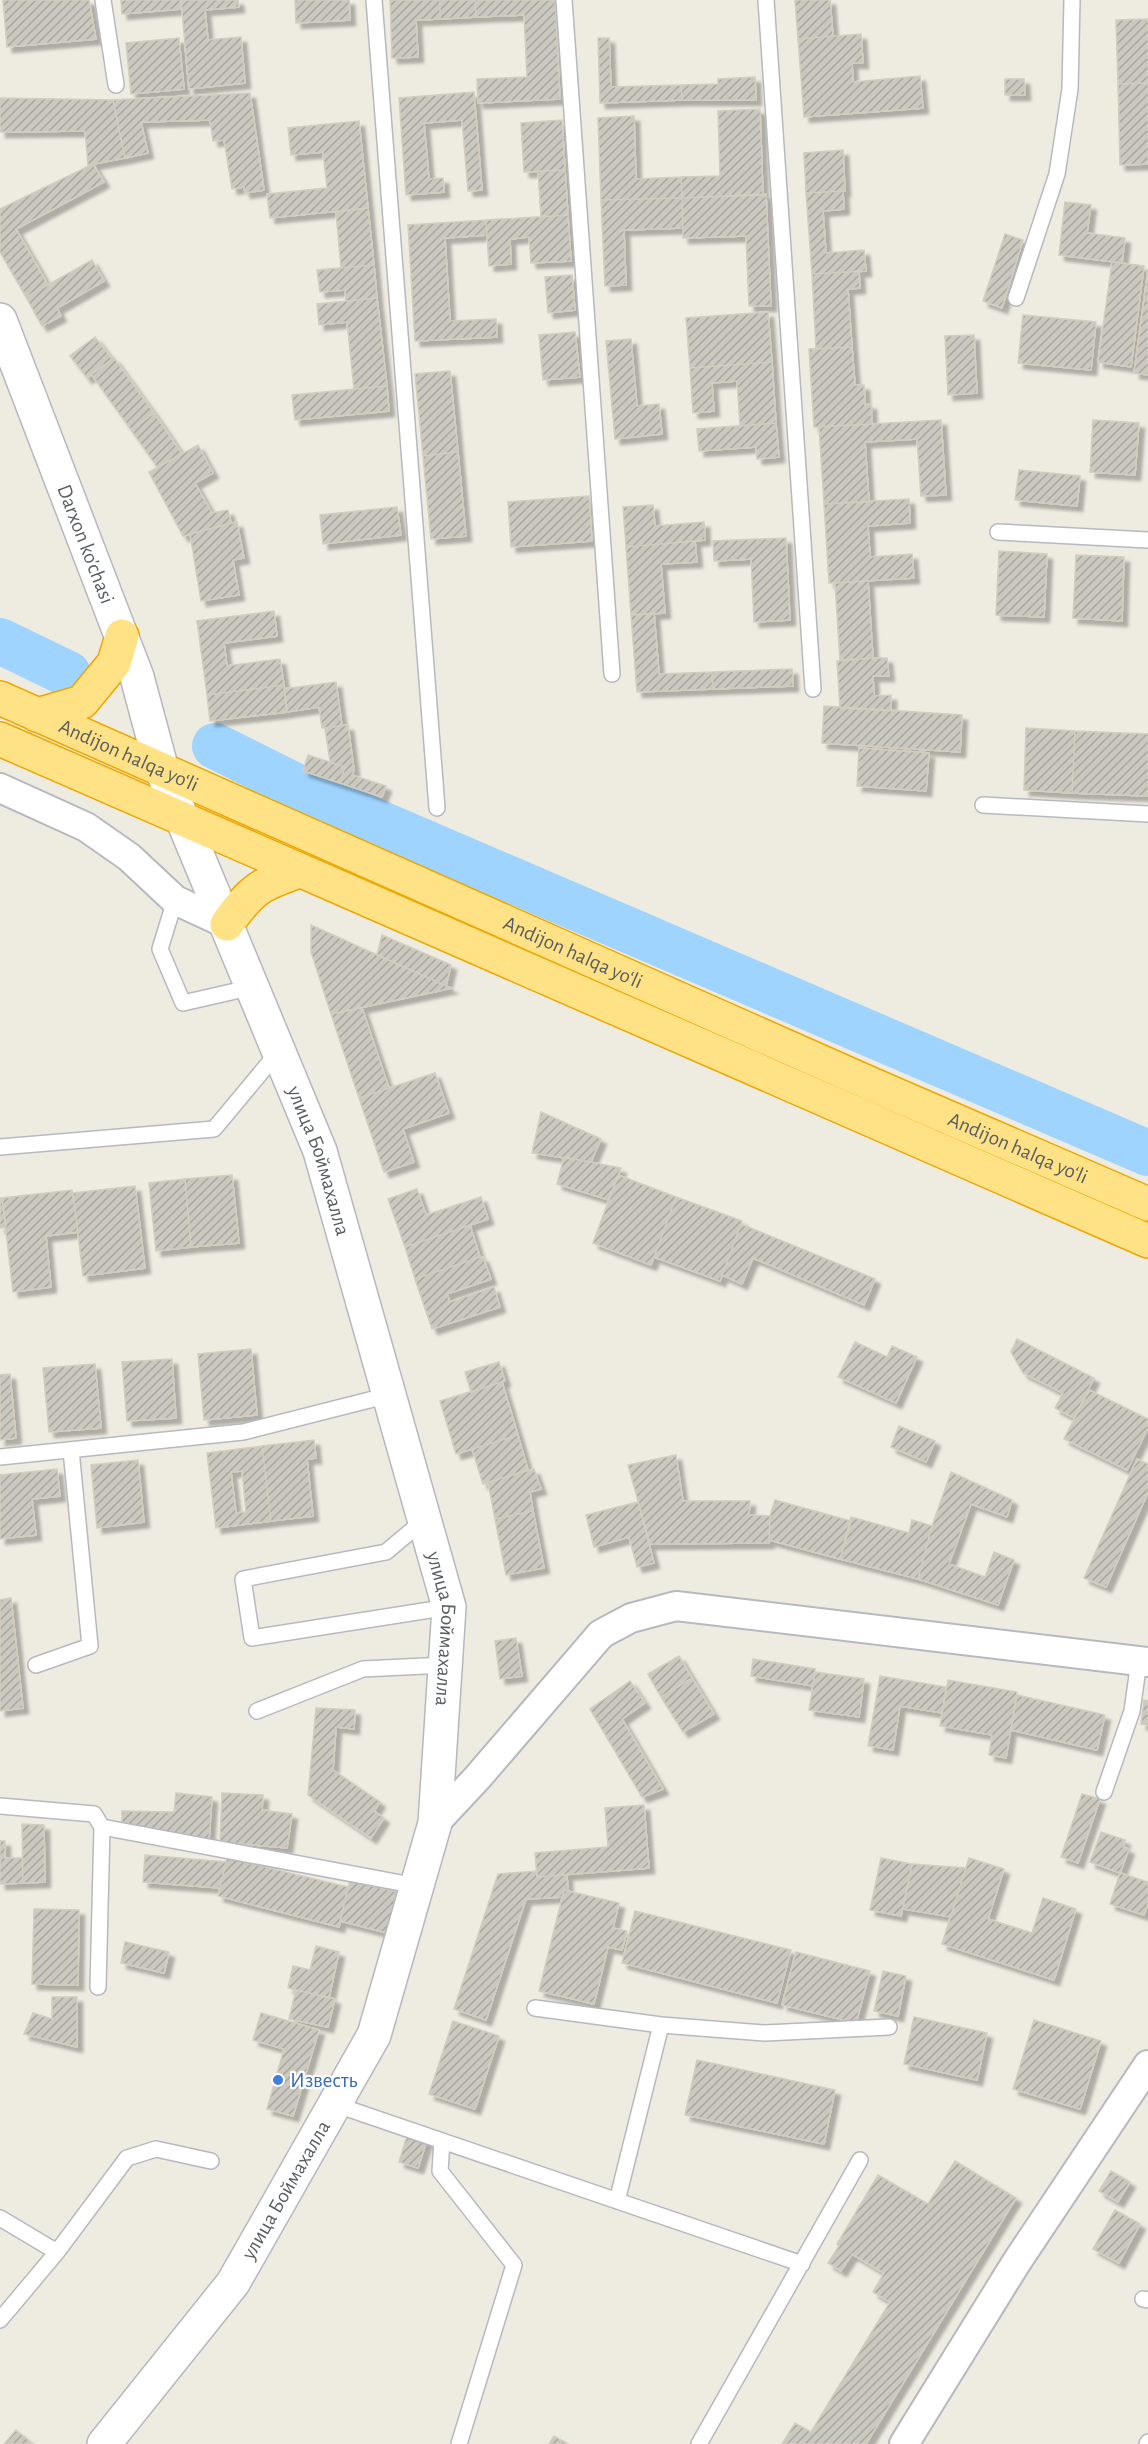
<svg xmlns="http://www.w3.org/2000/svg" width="1148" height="2444" font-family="'Alegreya Sans',sans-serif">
	<defs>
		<pattern id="building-hatch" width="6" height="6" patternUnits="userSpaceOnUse" patternTransform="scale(1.5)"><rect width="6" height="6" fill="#cbc8c0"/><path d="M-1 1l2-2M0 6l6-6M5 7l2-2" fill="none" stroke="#a8a6a0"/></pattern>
		<filter id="shadow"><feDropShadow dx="5.5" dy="5.5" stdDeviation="1.5" flood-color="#0004"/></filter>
	</defs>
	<rect width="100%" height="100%" fill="#eeebe1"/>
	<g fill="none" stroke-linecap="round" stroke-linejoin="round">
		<path stroke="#9fd4ff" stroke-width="46" d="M0 641 68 674
			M215 746 309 793 1148 1153"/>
	</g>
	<path fill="url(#building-hatch)" stroke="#d3cdbe" stroke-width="1.5" fill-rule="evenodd" filter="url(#shadow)" d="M3 0H89L96 39 7 47Z
		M121 0H181V9L122 14Z
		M181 0H238L239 7 205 10 208 40 241 37 245 83 189 89Z
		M295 0H349L350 20 296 23Z
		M390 0H440V19L416 20 418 57 392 58Z
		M440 0H475L476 17 440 19Z
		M475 0H555L560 99 478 103 477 79 527 77 524 15 476 17Z
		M795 0H830L833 36 798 39Z
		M1148 19V83L1118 84 1116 20Z
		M861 34 863 63H852L853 82 920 76 923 108 804 117 798 39Z
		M179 38 184 89 131 94 126 43Z
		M598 38H609L611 87 681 85 682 100 600 103Z
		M755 77 756 100H682L681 85 718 84V79Z
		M1005 79H1024L1025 95H1005Z
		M1148 83V164L1120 165 1118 84Z
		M474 92 482 190 468 191 462 120 424 123 429 179 443 178 444 192 406 195 399 98Z
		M250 93 264 190 245 193 244 187 232 189 224 140 213 141 210 120 141 122 148 153 125 158 113 100Z
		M0 98 113 100 125 158 88 165 85 131 0 132Z
		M760 109 763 195 682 198 681 177 720 176 718 111Z
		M634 116 636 179 681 177 682 198 601 200 598 118Z
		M562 120 565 170 524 172 521 123Z
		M359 121 368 208 270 218 267 194 327 188 323 152 291 155 288 128Z
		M843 150 845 191 806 193 804 153Z
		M93 164 104 182 16 229 48 285 26 297 0 252V209Z
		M565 170 568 215 541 217 538 171Z
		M843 191 844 209 823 211 826 253 864 250 866 271 812 274 806 193Z
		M766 194 771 306H749L746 236 683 238 682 198Z
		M682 198 683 228 624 230 626 285 605 286 601 200Z
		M1065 202 1091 205 1087 233 1125 238 1122 263 1059 255Z
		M368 208 374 265 341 268 336 212Z
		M568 215 571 261 531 263 529 237 510 239 511 264 489 266 486 220Z
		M486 220 487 235 445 238 450 321 496 319 497 337 415 341 408 225Z
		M1005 234 1023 240 1002 308 983 301Z
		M92 260 104 281 57 308 61 316 42 326 26 297Z
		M1112 262 1144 266 1131 367 1098 362Z
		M374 265 377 298 346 301 345 290 320 292 317 270Z
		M1148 269V375L1134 373Z
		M859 271 860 288 848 289 852 347 816 349 812 274Z
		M572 275 575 310 548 313 545 277Z
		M377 298 387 386 354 389 347 322 319 325 317 304Z
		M768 312 772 362 690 368 686 318Z
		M1023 315 1096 322 1091 370 1018 363Z
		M575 332 580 377 543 380 539 335Z
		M974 335 977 393 948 395 945 336Z
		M95 337 112 359 87 378 70 356Z
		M631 339 637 406 659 404 662 434 615 439 606 341Z
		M852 347 855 385H864L865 405 871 404 872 424 814 427 809 349Z
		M114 358 154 413 131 430 91 374Z
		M772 362 776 423 740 426 737 381 712 383 714 411 693 413 690 368Z
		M450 371 458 452 423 456 415 374Z
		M387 386 389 411 295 420 292 395Z
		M154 413 182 454 157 467 131 430Z
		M941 420 946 495 921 496 917 439 865 442 869 502 824 504 819 427Z
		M1093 420 1139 423 1135 475 1090 472Z
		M776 423 779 457 757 459 756 447 699 451 697 429Z
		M198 445 213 473 195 483 212 513 228 510 231 523 183 536 149 472Z
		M458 452 466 536 431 539 423 456Z
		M1019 470 1080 476 1077 506 1015 500Z
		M589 496 592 541 511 547 508 502Z
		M909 499 910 523 868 526 870 557 912 554 914 578 829 583 824 504Z
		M653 505 655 526 704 522 705 540 626 547 623 507Z
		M397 507 401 535 323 544 320 515Z
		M237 522 244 558 233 560 239 595 201 601 190 534Z
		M786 538 790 620 754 622 751 559 714 561 713 541Z
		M695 541 697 562 661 564 665 613 631 615 626 547Z
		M999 551 1047 554 1044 617 996 615Z
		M1076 555 1124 557 1122 621 1073 618Z
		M868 581 873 658 840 660 835 583Z
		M274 611 277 636 224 643 227 666 280 659 284 685 207 695 197 621Z
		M654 613 659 674 712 672 713 689 637 692 631 615Z
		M873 658H887L889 676H873L874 696 891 695V711L840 708 837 661Z
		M792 669 793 686 713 689 712 672Z
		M336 682 342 726 322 728 319 707 287 712 284 689Z
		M284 685 287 712 210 721 207 695Z
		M824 706 962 715 960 752 822 743Z
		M348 725 354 770 352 775 386 786 382 797 340 783 345 767 330 762 325 728Z
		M1026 728 1075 731 1072 793 1024 790Z
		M1075 731 1148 734V796L1072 793Z
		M859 748 929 753 926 791 857 786Z
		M308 755 345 767 340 783 303 771Z
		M311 925 446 986 452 988 331 1014 311 952Z
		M382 935 451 965 446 986 377 955Z
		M362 1008 389 1088 359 1098 331 1014Z
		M435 1073 449 1113 403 1129 414 1162 384 1172 359 1098Z
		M541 1112 601 1139 591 1162 532 1153Z
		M564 1157 621 1168 609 1200 557 1184Z
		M232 1175 239 1243 191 1247 185 1179Z
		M618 1175 676 1197 651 1265 593 1243Z
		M185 1179 191 1247 156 1251 149 1183Z
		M135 1186 145 1268 83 1276 73 1193Z
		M417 1189 426 1215 481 1197 488 1219 405 1247 388 1199Z
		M72 1190 78 1232 46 1236 51 1287 13 1292 2 1198Z
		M676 1197 742 1221 720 1281 654 1257Z
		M0 1198H2L6 1227 0 1228Z
		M741 1224 875 1279 864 1305 753 1258 742 1284 722 1275Z
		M470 1225 480 1257 415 1279 405 1247Z
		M480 1257H483L491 1279 447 1294 450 1302 494 1287 500 1307 432 1329 415 1279Z
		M1017 1339 1094 1378 1074 1418 1055 1408 1063 1393 1023 1373 1011 1352Z
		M855 1342 887 1357 892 1346 917 1357 896 1403 838 1377Z
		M251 1349 257 1415 204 1420 198 1354Z
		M172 1359 176 1418 127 1421 122 1362Z
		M499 1362 505 1381 471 1392 465 1372Z
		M95 1364 101 1428 49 1432 43 1368Z
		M10 1374 16 1438 0 1440V1375Z
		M502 1382 518 1435 456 1454 440 1401Z
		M1089 1390 1148 1419V1428L1127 1470 1064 1439Z
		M899 1426 935 1441 926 1462 891 1447Z
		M518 1435 528 1470 483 1484 472 1449Z
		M314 1440 316 1458 307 1459 313 1516 271 1521 262 1446Z
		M262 1446 271 1521 216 1528 207 1453ZM242 1471 246 1512 236 1513 231 1472Z
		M676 1455 683 1501H750L749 1515 770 1516 769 1543 650 1544 628 1465Z
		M1137 1459 1148 1464V1492L1106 1587 1084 1578Z
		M138 1460 144 1522 97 1528 91 1465Z
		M57 1469 60 1496 32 1499 36 1535 0 1539V1475Z
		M534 1469 541 1489 530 1492 533 1511 495 1519 488 1482Z
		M951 1472 1012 1500 1007 1517 971 1504 949 1564 985 1577 994 1552 1014 1560 998 1605 918 1579 932 1526Z
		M775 1500 851 1521 840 1559 769 1540 770 1516Z
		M638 1502 654 1563 637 1567 629 1537 594 1547 586 1515Z
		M533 1511 544 1568 506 1575 495 1519Z
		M851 1517 909 1533 912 1520 932 1526 918 1579 840 1559Z
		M11 1598 23 1708 0 1711V1600Z
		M516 1638 522 1676 500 1679 495 1641Z
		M679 1656 692 1678 661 1697 648 1674Z
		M753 1659 815 1669 813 1686 751 1676Z
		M815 1672 864 1679 859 1717 809 1710Z
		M880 1676 946 1687 942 1713 900 1706 893 1750 868 1746Z
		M692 1678 714 1714 683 1732 661 1697Z
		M948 1680 1017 1692 1006 1758 989 1755 992 1735 940 1726Z
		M630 1681 645 1703 622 1719 663 1789 642 1797 590 1709Z
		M1017 1695 1105 1715 1097 1750 1011 1730Z
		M1144 1700 1148 1701V1725L1141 1724Z
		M316 1708 355 1710 354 1729 336 1727 333 1770 380 1802 374 1811 384 1818 371 1838 308 1795Z
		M176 1793 212 1797 209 1840 172 1836 173 1832 122 1831V1811L174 1812Z
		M222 1793 263 1795 262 1810 292 1814 287 1848 220 1842Z
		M1082 1794 1100 1799 1078 1863 1061 1857Z
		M644 1805 649 1868 537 1877 535 1853 608 1847 605 1808Z
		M22 1824 44 1825 45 1882 23 1883Z
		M1101 1832 1125 1840 1123 1847 1129 1849 1120 1873 1090 1862Z
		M0 1841H5V1858H22L23 1883 0 1884Z
		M145 1855 226 1862 220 1888 143 1882Z
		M227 1858 348 1887 339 1927 218 1896Z
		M881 1858 912 1864 901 1916 870 1910Z
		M969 1858 1004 1869 988 1919 1032 1933 1043 1898 1076 1909 1054 1980 942 1944Z
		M912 1864 966 1868 951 1917 903 1909Z
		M537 1871V1877L567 1875 568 1891 564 1890 563 1897 526 1899 486 2020 454 2009 498 1874Z
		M1120 1873 1148 1882V1903L1144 1915 1110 1904Z
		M350 1880 397 1892 387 1933 340 1921Z
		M564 1890 619 1903 613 1928 627 1931 622 1950 608 1947 594 2004 539 1991Z
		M34 1909 79 1910 78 1985 32 1984Z
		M635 1911 791 1950 777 2003 622 1963Z
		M125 1942 169 1952 164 1973 121 1963Z
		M316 1946 339 1952 329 1998 288 1988 293 1966 310 1970Z
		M796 1952 870 1971 856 2023 782 2005Z
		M883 1971 906 1976 898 2016 874 2011Z
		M296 1990 335 1999 328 2027 289 2019Z
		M52 1997H77V2047L24 2034 33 2013 52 2019Z
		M261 2013 319 2030 293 2116 267 2109 284 2049 253 2040Z
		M914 2017 987 2033 977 2080 904 2064Z
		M1034 2020 1101 2041 1080 2109 1013 2089Z
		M453 2021 499 2036 475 2109 429 2094Z
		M697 2060 835 2090 824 2144 685 2115Z
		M413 2135 427 2140 418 2168 399 2162 406 2139Z
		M955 2161 1016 2198 866 2444H782L795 2423 811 2432 890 2302 873 2292 884 2273 852 2254 841 2271 828 2263 839 2246 837 2244 878 2175 928 2204Z
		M1111 2171 1130 2182 1118 2202 1099 2191Z
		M1115 2210 1140 2224 1119 2263 1093 2249Z
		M16 2430 33 2444H4Z
		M554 2436 568 2444H549Z"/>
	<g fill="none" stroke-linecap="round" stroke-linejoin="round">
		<defs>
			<path id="lane" d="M103 0 116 85
				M374 0 437 808
				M564 0 612 674
				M766 0 813 689
				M1016 298 1057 174 1070 89 1072 0
				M998 532 1148 540
				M983 805 1148 814
				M175 900 160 949 183 1003 253 987
				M0 1147 214 1129 279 1051
				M0 1457 243 1432 389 1395
				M424 1520 386 1552 243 1579 252 1638 449 1607
				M36 1665 90 1646 71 1450
				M257 1711 363 1669 445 1665
				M1104 1792 1132 1711 1139 1661
				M0 1806 94 1814 102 1827 417 1886
				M98 1987 102 1827
				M535 2008 661 2025
				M334 2104 802 2264
				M442 2141 440 2171 514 2265 459 2444
				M617 2201 661 2025 765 2033 889 2027
				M0 2218 57 2252 0 2320
				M57 2252 127 2158 156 2149 211 2161
				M1143 2299 1148 2300
				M699 2444 860 2160
				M1147 2444 1148 2442"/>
			<path id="street" d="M0 788 86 827 129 857 175 900 227 924
				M435 1823 478 1777 601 1634 631 1618 676 1606 1148 1662
				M904 2444 1016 2263 1148 2065"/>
			<g id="secondary">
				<path id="s1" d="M0 320 137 677 162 770 320 1151 449 1607 435 1823 374 2035 233 2283 104 2444"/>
			</g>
			<g id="highway">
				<path id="s2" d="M0 698 871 1084 1148 1204"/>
				<path d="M37 715 82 702 114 663 122 636"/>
				<path d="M0 739 1148 1241"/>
				<path d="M227 924C252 889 259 885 299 871"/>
			</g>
		</defs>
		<use href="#lane" stroke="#b6b9bf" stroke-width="18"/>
		<use href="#street" stroke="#b6b9bf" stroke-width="32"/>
		<use href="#secondary" stroke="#b5b8bf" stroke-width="36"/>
		<use href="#highway" stroke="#eea700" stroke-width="36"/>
		<use href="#lane" stroke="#fff" stroke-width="15"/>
		<use href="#street" stroke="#fff" stroke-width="28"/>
		<use href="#secondary" stroke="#fff" stroke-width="33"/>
		<use href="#highway" stroke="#ffe286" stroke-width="33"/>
	</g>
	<circle fill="#3f7fe0" stroke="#fff" stroke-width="2" cx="278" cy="2080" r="6"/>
	<g text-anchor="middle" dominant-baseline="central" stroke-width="4.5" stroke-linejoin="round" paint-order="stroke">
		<g font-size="21" fill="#595e63" stroke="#fff">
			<text stroke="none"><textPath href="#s1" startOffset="240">Darxon ko'chasi</textPath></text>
			<text stroke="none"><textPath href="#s2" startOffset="141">Andijon halqa yo‘li</textPath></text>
			<text stroke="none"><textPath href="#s2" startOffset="627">Andijon halqa yo‘li</textPath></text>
			<text stroke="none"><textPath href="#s2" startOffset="1113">Andijon halqa yo‘li</textPath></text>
			<text stroke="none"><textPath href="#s1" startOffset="900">улица Боймахалла</textPath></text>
			<text stroke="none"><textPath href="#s1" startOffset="1386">улица Боймахалла</textPath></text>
			<text transform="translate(286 2190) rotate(-60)">улица Боймахалла</text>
		</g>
		<g font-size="21" fill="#366cbe" stroke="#fff" text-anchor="start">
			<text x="290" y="2080">Известь</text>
		</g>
	</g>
</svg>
